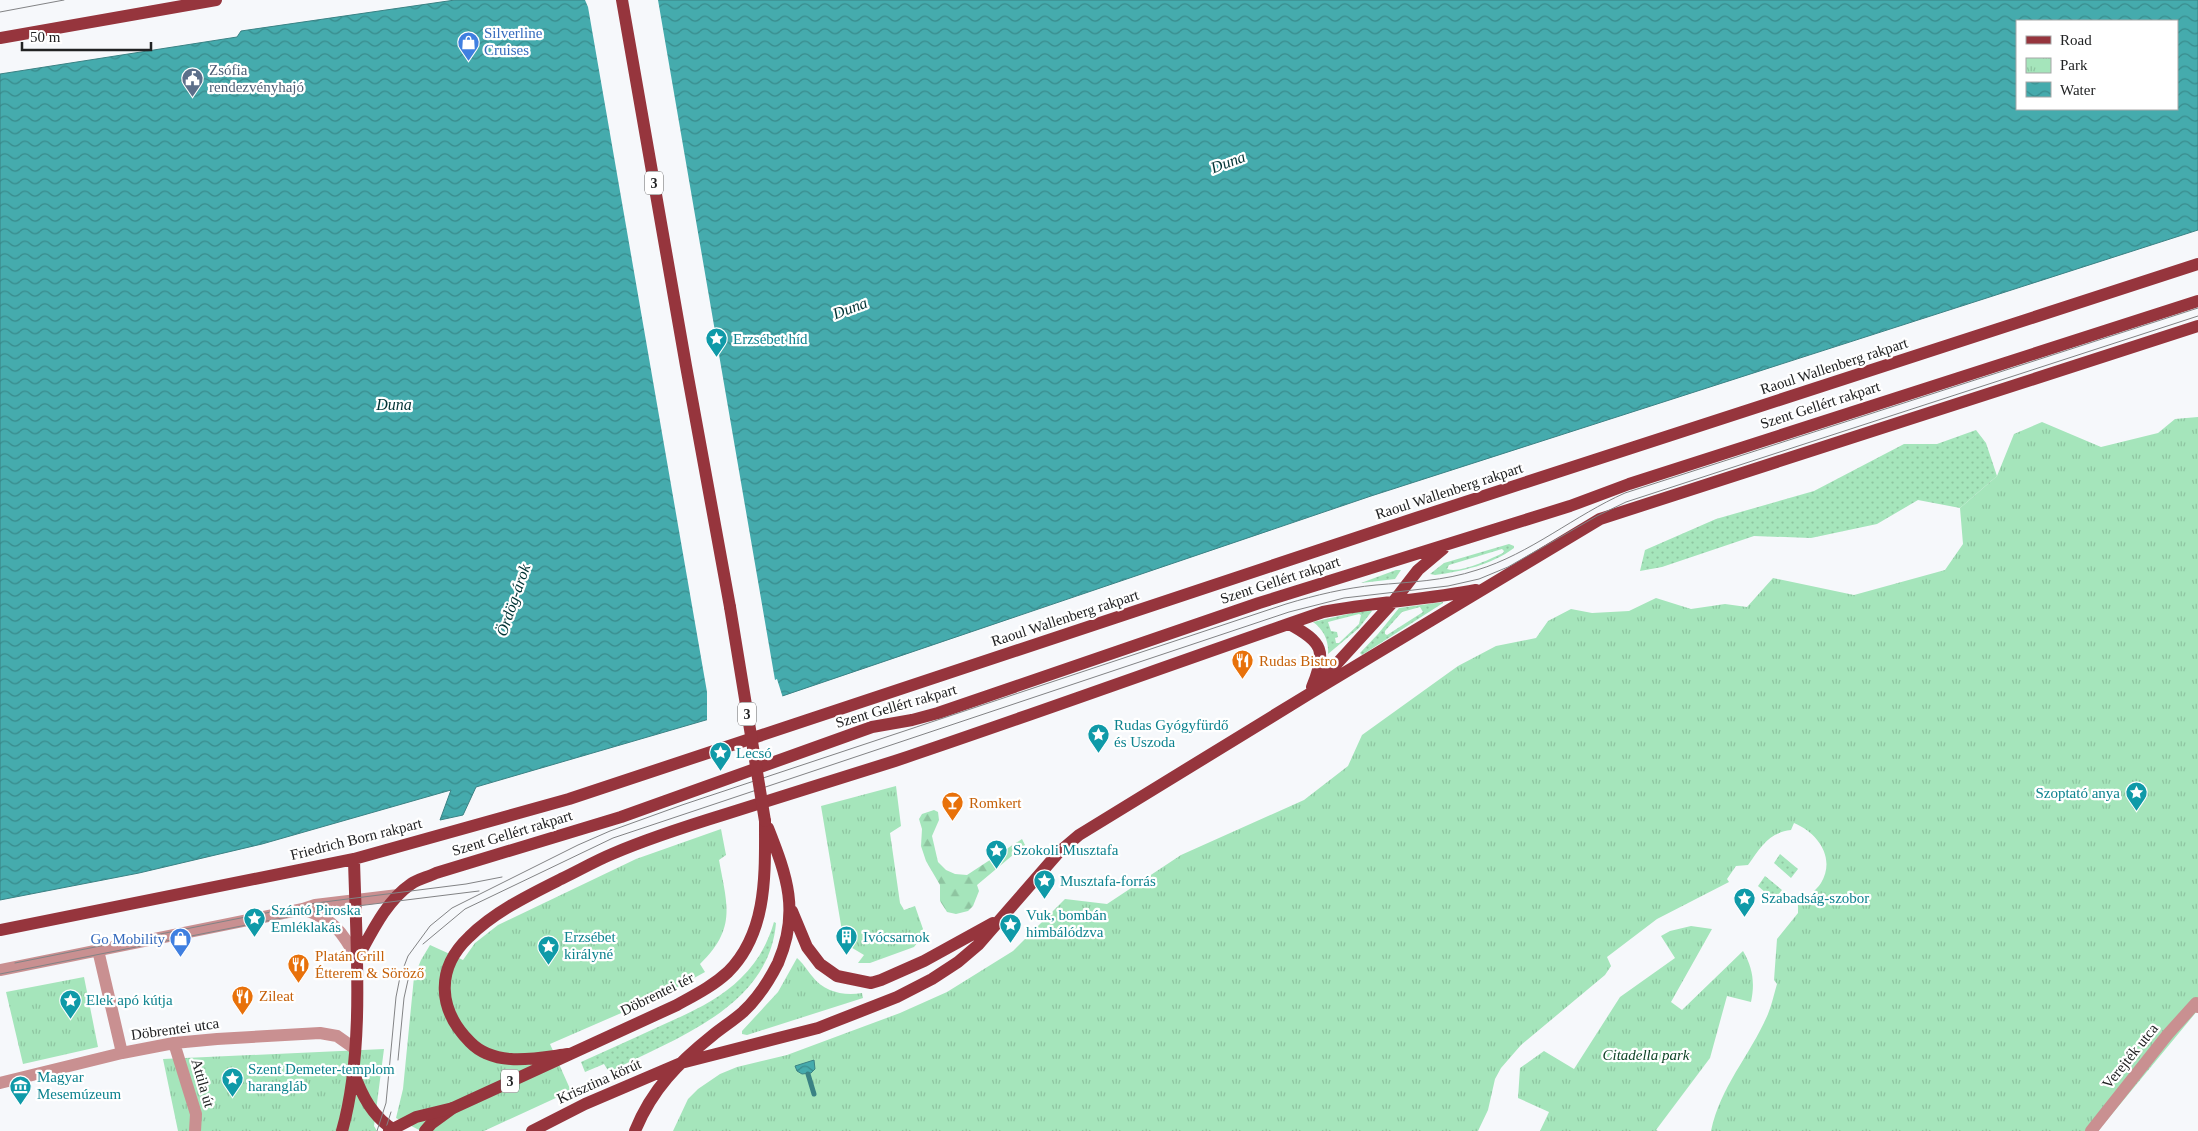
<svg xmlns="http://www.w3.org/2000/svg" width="2198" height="1131" font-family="Georgia,serif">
	<defs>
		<pattern id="grass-dots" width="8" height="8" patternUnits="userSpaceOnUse" patternTransform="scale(1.25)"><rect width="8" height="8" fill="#a5e5bb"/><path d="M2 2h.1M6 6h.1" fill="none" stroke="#8ec4a0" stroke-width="1.8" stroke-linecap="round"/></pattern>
		<pattern id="forest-firs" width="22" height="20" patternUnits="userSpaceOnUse" patternTransform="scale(1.25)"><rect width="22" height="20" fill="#a5e5bb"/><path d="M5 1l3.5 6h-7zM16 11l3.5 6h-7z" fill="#8ec4a0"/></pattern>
		<pattern id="park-tufts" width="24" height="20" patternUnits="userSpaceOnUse" patternTransform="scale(1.25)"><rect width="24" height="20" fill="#a5e5bb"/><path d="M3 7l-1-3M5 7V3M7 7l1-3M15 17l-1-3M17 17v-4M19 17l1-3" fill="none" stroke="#8ec4a0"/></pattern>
		<pattern id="water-waves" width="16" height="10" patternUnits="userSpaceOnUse" patternTransform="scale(1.25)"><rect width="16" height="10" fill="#45abad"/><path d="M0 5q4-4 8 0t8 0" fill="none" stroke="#398b8c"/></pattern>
	</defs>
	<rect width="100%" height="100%" fill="#f6f8fb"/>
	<path fill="url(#grass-dots)" fill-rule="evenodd" d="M1976 430 1986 443 1997 476 1960 508 1918 500 1877 524 1811 538 1754 536 1662 567 1640 571 1645 550 1716 519 1814 491 1904 444H1937Z
		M1509 544 1514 546V548C1491 565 1463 571 1435 575L1430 574 1444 563ZM1502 549 1504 551 1503 553C1490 559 1460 574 1447 569L1449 565Z
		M1396 570H1401L1395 579 1361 583Z
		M1443 602V603L1362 655 1360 653 1378 634 1399 608ZM1420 607 1423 612 1387 635 1385 634V631L1402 612Z
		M1370 609 1372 611 1359 628 1328 654C1329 641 1324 630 1313 622ZM1359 614 1361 615 1359 624 1339 643H1336L1335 638 1338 637 1337 632 1331 631 1328 622Z
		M1780 854 1798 869 1791 878 1774 863Z
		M1765 876 1782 890 1774 900 1758 886Z
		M774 922 776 923C769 1008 673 1039 609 1072L604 1064 585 1072 581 1062C607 1050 633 1039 658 1027 687 1014 718 1001 741 978 757 963 768 943 774 922Z"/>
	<path fill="url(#forest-firs)" d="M934 810 938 812 939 820 932 836 938 862 946 870 955 874 967 875 1022 839 1025 845 977 885 979 891 973 906 968 911 956 914 947 912 940 901V885L926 861 921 846 922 829 919 819 922 814Z"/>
	<path fill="url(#park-tufts)" d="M2198 417V1010L2098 1131H1711C1721 1085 1750 1056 1768 1014 1772 1004 1774 994 1777 984L1774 980 1777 939 1798 913V905C1805 898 1816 891 1821 883 1836 858 1818 833 1794 823L1791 830C1768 833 1761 847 1748 865L1736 866 1727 879 1729 882 1657 919 1607 957 1611 966 1605 975 1521 1045 1501 1068 1495 1079 1488 1110 1478 1131H673L688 1099 698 1089 720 1074 737 1067 787 1055 830 1039 900 1013 947 992 1013 951 1065 899 1107 904 1181 855 1304 800 1348 766 1362 735 1458 666 1496 646 1536 638 1548 621 1571 609 1592 613 1629 611 1656 598 1691 609 1725 604 1747 607 1773 578 1854 595 1945 570 1963 544 1960 508 1997 476 2014 434 2042 422 2101 447 2158 433 2175 419Z
		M896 786 901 826 890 833 900 903 904 910 915 906 923 929 921 938 914 947 870 963H858L864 955 849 946 843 937 821 806Z
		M721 829 726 855 719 860C727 905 737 928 700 964L705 972 665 994 550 1044 571 1091 484 1131H421L396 1118 403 1089 414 977 421 960 430 945 463 960 475 943 498 925 636 859Z
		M1691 926 1712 929 1671 1002 1682 1010 1743 951C1753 968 1755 983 1751 1002L1727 996 1710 1058 1656 1130 1658 1131H1540L1549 1112 1518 1098 1520 1068 1544 1051 1574 1069 1620 997 1675 958 1661 936 1670 931Z
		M797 958C802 962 807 970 812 976 824 992 843 996 862 993L863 998 747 1035 742 1034V1031L778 992Z
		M84 977 98 1047 23 1064 6 992Z
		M384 1049 374 1126 377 1131H178L163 1059Z"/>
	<path fill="url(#water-waves)" stroke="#3a8284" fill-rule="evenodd" d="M455 0H2198V230L1371 496 747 708 476 787 463 815 440 820 451 790 262 844 139 873 0 900V74L237 37 241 31ZM2017 21H2177V109H2017Z
		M814 1060 815 1069 811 1073 802 1074 797 1071 795 1066Z"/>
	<path fill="#f6f8fb" d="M585 0H658L775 680 777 679 783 698 707 722V692L588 7Z"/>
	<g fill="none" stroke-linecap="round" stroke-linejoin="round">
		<path stroke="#3a8284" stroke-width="5" d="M808 1074 814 1094"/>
		<path stroke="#c99091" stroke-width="12" d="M303 909C334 920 342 931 357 959
			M98 950 122 1053
			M0 970 303 909 315 905 398 895
			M174 1043 196 1114 195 1131
			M0 1083 122 1053 174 1043 217 1039 320 1033 337 1036 354 1048
			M2091 1131 2168 1034 2196 1003 2198 1007"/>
		<path stroke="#96353d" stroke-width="12" d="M622 0 686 366 730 607
			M0 38 216 0
			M1289 624C1323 642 1327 651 1312 687
			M1321 681 1394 601 1418 570 1443 549
			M792 911 807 947 820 964 837 976 871 983 881 980 924 961 993 923
			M0 930 354 859 569 799 1416 518 2198 264
			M357 959C371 934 386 901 411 884 418 879 428 877 436 873L621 817 872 727 912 720 938 713 1259 603 1570 506 1629 484 2198 301
			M568 1054C537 1058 495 1068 470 1042 438 1010 435 969 469 937 494 912 529 895 561 879 578 871 595 861 612 854 649 838 687 826 726 814 782 796 839 779 895 761 1038 713 1180 661 1323 612 1373 602 1425 600 1476 590
			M353 1071C362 1096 373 1118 396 1131
			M342 1131C365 1050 356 944 354 859
			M425 1131 431 1124 453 1108 677 1005C695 995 713 986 728 972 768 932 765 873 765 821
			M532 1131 585 1104 681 1063 818 1028 897 997 932 979 958 962 978 945 1059 852 1079 835 1309 694 1600 519 2198 326
			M635 1131C652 1089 678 1063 713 1035 723 1027 734 1020 743 1012 758 998 769 981 778 963 800 912 787 876 768 828"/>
		<path stroke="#828385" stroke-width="1" d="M0 12 64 0
			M423 944 465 909 613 838 1289 612 1344 598 1448 586 1479 579 1508 567 1597 516 1626 502 2198 316
			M15 963 316 903 466 884 502 877
			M0 974 317 911 479 891
			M398 1060 404 998 410 971
			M377 1131 386 1103 396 997 400 977 408 956 430 926 452 908 578 845 610 831 682 805 1286 604C1316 595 1345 588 1376 585 1410 582 1444 581 1477 570 1530 554 1575 515 1625 493L2198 308
			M385 1131 391 1112"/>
		<path stroke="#96353d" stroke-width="12" d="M730 607 765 821
			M389 1131 416 1117 453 1108"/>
	</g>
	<defs>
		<symbol id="shop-pin" viewBox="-11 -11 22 30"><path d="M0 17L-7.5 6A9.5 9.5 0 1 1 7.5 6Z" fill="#3f7fe0" stroke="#fff"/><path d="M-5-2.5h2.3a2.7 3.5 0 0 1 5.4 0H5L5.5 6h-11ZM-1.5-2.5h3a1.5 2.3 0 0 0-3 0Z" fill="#fff"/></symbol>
		<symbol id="civic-pin" viewBox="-11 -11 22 30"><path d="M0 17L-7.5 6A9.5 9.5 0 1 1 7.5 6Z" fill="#5c6f8a" stroke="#fff"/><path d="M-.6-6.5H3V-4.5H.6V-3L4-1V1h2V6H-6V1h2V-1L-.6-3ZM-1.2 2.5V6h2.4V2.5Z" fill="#fff"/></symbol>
		<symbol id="sight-pin" viewBox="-11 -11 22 30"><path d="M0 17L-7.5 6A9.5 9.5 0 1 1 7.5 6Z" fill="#0f9aa8" stroke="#fff"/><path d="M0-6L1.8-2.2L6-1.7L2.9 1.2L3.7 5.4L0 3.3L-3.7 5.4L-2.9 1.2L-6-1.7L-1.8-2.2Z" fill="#fff"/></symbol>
		<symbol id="restaurant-pin" viewBox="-11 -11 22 30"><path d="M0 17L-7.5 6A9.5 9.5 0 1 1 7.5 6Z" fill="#e8710a" stroke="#fff"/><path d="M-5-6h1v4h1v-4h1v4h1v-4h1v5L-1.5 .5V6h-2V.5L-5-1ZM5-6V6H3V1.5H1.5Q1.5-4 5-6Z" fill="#fff"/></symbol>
		<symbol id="bar-pin" viewBox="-11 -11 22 30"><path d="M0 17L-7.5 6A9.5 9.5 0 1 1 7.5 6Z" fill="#e8710a" stroke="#fff"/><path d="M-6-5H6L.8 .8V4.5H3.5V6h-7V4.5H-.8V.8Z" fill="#fff"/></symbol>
		<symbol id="building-pin" viewBox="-11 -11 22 30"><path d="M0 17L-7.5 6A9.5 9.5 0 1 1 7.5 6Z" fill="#0f9aa8" stroke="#fff"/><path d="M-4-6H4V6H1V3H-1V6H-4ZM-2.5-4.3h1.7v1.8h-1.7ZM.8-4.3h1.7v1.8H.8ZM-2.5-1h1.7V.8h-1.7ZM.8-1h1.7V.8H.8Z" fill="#fff"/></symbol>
		<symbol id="museum-pin" viewBox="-11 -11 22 30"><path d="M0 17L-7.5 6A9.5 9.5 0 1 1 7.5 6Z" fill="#0f9aa8" stroke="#fff"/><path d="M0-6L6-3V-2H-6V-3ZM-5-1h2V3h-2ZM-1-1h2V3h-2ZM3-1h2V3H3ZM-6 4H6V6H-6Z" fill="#fff"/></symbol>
	</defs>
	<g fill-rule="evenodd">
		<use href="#shop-pin" x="456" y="30" width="25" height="34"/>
		<use href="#civic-pin" x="180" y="66" width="25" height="34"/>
		<use href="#sight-pin" x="704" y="326" width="25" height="34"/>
		<use href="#restaurant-pin" x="1230" y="648" width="25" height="34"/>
		<use href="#sight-pin" x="1086" y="722" width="25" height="34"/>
		<use href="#sight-pin" x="708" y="740" width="25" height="34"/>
		<use href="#sight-pin" x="2124" y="780" width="25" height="34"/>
		<use href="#bar-pin" x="940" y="790" width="25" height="34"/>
		<use href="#sight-pin" x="984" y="838" width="25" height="34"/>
		<use href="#sight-pin" x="1032" y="868" width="25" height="34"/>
		<use href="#sight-pin" x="1732" y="886" width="25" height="34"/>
		<use href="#sight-pin" x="242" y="906" width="25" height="34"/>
		<use href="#sight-pin" x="998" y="912" width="25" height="34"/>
		<use href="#building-pin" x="834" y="924" width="25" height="34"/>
		<use href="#shop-pin" x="168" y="926" width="25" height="34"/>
		<use href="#sight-pin" x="536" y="934" width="25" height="34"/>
		<use href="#restaurant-pin" x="286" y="952" width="25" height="34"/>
		<use href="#restaurant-pin" x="230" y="984" width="25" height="34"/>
		<use href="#sight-pin" x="58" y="988" width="25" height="34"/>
		<use href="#sight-pin" x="220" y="1066" width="25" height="34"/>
		<use href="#museum-pin" x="8" y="1074" width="25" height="34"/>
	</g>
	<g text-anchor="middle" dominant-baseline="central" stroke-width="4.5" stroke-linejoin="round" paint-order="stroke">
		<g fill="#fff" stroke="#646465" stroke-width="1">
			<rect x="645" y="171.5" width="18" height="23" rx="4"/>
			<rect x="738" y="702.5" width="18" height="23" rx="4"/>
			<rect x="501" y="1069.5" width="18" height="23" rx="4"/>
		</g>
		<g font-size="14" font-weight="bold" fill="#212223">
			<text x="654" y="183">3</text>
			<text x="747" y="714">3</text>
			<text x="510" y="1081">3</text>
		</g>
		<g font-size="15" fill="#366cbe" stroke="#fff" text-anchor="start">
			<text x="484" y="33">Silverline<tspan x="484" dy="17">Cruises</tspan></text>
			<text x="165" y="939" text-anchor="end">Go Mobility</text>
		</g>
		<g font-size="15" fill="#4e5e75" stroke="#fff" text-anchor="start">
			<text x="209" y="70">Zsófia<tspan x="209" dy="17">rendezvényhajó</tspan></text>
		</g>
		<g font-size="15" fill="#0d838f" stroke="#fff" text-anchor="start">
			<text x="733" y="339">Erzsébet híd</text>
			<text x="1114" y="725">Rudas Gyógyfürdő<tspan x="1114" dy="17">és Uszoda</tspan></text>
			<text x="736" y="753">Lecsó</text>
			<text x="2120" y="793" text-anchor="end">Szoptató anya</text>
			<text x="1013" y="850">Szokoli Musztafa</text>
			<text x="1060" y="881">Musztafa-forrás</text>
			<text x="1761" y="898">Szabadság-szobor</text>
			<text x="271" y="910">Szántó Piroska<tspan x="271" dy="17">Emléklakás</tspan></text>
			<text x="1026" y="915">Vuk, bombán<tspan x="1026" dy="17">himbálódzva</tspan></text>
			<text x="564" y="937">Erzsébet<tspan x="564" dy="17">királyné</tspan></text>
			<text x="863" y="937">Ivócsarnok</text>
			<text x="86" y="1000">Elek apó kútja</text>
			<text x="248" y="1069">Szent Demeter-templom<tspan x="248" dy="17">harangláb</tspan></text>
			<text x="37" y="1077">Magyar<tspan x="37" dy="17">Mesemúzeum</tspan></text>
		</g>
		<g font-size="15" fill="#212223" stroke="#fff">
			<text transform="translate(1834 366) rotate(-18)">Raoul Wallenberg rakpart</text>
			<text transform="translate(1820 405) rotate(-18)">Szent Gellért rakpart</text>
			<text transform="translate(1449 491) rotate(-18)">Raoul Wallenberg rakpart</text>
			<text transform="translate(1280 580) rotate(-18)">Szent Gellért rakpart</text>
			<text transform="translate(1065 618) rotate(-18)">Raoul Wallenberg rakpart</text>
			<text transform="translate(896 706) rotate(-16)">Szent Gellért rakpart</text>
			<text transform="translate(512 833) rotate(-17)">Szent Gellért rakpart</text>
			<text transform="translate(356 839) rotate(-14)">Friedrich Born rakpart</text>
			<text transform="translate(657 994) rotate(-26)">Döbrentei tér</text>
			<text transform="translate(175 1029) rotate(-8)">Döbrentei utca</text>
			<text transform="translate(2130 1056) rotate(-51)">Verejték utca</text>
			<text transform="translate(599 1081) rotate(-24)">Krisztina körút</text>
			<text transform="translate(203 1083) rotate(74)">Attila út</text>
		</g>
		<g font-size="15" fill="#c56008" stroke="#fff" text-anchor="start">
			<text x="1259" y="661">Rudas Bistro</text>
			<text x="969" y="803">Romkert</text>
			<text x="315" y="956">Platán Grill<tspan x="315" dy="17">Étterem &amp; Söröző</tspan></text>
			<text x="259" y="996">Zileat</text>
		</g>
		<g font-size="15" font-style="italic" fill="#0f4427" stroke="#fff">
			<text x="1646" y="1055">Citadella park</text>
		</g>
		<g font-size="16" font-style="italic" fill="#013334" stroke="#fff">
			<text transform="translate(1228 162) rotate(-21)">Duna</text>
			<text transform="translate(850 308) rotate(-21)">Duna</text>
			<text x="394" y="404">Duna</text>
			<text transform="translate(513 600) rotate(-71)">Ördög-árok</text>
		</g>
	</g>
	<rect x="2016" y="20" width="162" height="90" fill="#ffffff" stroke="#a6a7a7"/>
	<rect x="2026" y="36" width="25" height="8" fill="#96353d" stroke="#a6a7a7"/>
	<text x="2060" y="45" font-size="15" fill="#212223">Road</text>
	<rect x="2026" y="58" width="25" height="15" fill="url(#park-tufts)" stroke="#a6a7a7"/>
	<text x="2060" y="70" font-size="15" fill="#212223">Park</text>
	<rect x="2026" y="82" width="25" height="15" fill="url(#water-waves)" stroke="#a6a7a7"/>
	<text x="2060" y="95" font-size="15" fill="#212223">Water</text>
	<path d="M22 42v8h129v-8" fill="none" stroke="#212223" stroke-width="2.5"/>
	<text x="30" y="42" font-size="15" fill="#212223" stroke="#ffffff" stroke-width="4" paint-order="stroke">50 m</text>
</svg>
